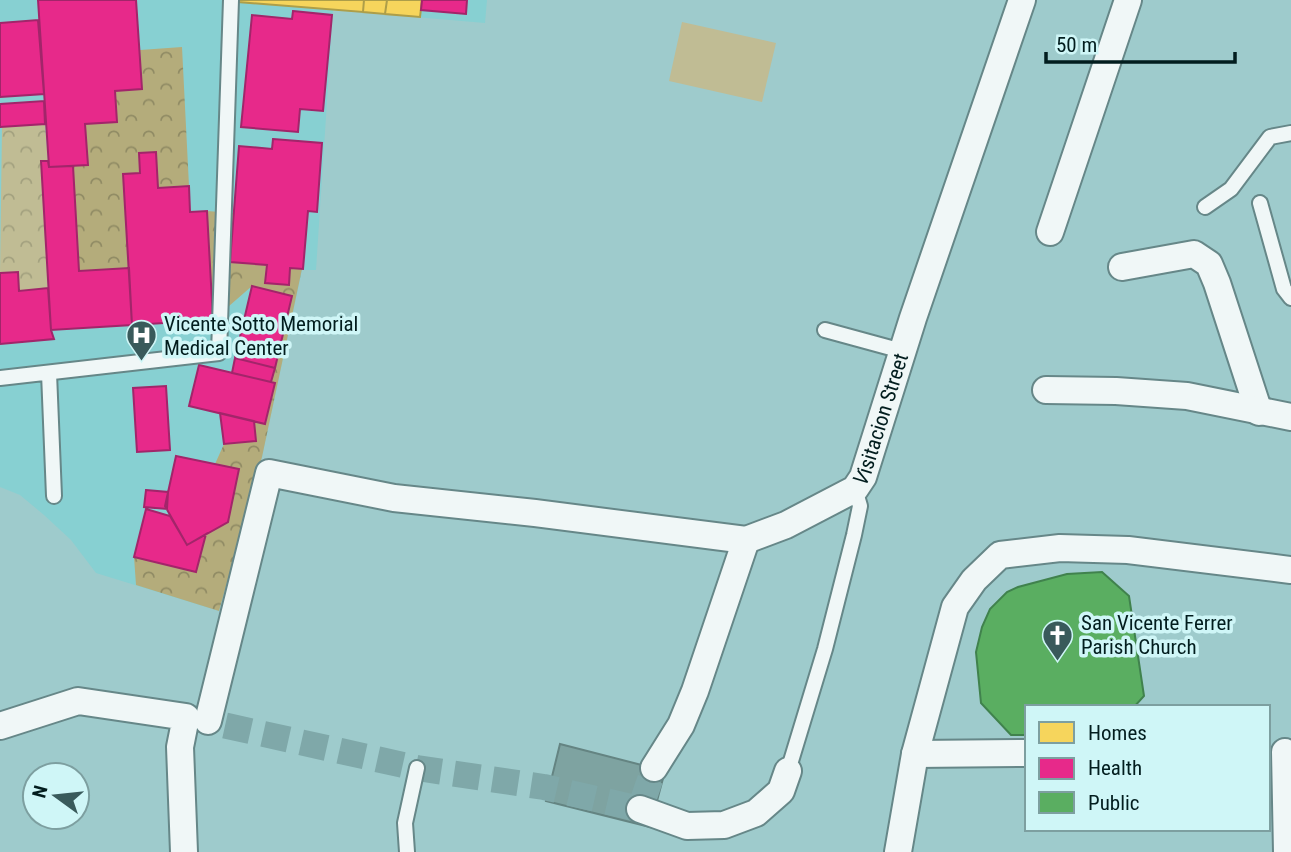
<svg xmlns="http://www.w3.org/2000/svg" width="1291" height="852" font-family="'Roboto Condensed',sans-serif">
	<defs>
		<pattern id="forest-crowns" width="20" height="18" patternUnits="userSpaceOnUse" patternTransform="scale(1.75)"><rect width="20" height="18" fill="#b4ac7b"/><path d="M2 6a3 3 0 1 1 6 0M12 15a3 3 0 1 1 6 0" fill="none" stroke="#908b64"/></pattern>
		<pattern id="park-crowns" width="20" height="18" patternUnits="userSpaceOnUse" patternTransform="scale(1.75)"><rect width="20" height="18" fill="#c0bc94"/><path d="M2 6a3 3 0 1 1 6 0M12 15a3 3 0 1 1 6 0" fill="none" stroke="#a3a17f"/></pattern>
	</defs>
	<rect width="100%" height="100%" fill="#9ecbcc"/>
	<path fill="#87d0d2" d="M0 0H487L485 23 333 10 316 270H302L262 457 219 611 96 573 71 540 44 515 20 495 0 487Z"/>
	<path fill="url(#forest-crowns)" d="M182 47 189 186 158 188 140 173 124 175 129 268 79 271 73 166 88 165 85 124 117 122 115 91 142 89 140 50Z
		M207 211 234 213 267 265 266 283 289 285 290 268 302 269 262 457 219 611 136 585 134 557 196 572 206 534 228 522 239 470 215 464 224 444 256 441 254 421 266 423 275 384 271 382 292 296 252 286 213 320Z"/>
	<path fill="url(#park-crowns)" d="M45 124 48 161 41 162 48 288 19 291 18 272 0 273 2 127Z"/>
	<path fill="#c0bc94" d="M682 22 776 43 762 102 669 81Z"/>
	<path fill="#f6d55c" stroke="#ad9e49" stroke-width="2" d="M238 0H364L363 12 238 2Z
		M364 0H387L385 14 363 12Z
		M387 0H422L420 17 385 14Z"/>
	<path fill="#e7298a" stroke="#a2256a" stroke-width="2" d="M38 0H136L142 89 115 91 117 122 85 124 88 165 49 167Z
		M422 0H467L466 14 421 10Z
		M293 11 332 15 323 111 300 109 298 132 241 127 252 15 292 19Z
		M38 20 44 94 0 97V23Z
		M44 101 45 124 0 127V104Z
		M273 139 322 143 317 212 308 211 303 269 290 268 289 285 265 283 267 265 230 262 239 146 272 149Z
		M156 152 158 188 189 186 190 212 207 211 213 320 132 325 123 174 140 173 139 153Z
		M41 161H48L49 167 73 166 79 271 129 268 132 325 51 330Z
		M18 272 19 291 48 288 51 330 54 339 0 344V273Z
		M252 286 292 296 275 368 235 358Z
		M235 358 275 368 271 382 232 373Z
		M199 365 275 383 265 424 189 406Z
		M166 386 170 450 137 452 133 388Z
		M220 413 254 421 256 441 224 444Z
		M176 456 239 469 228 522 187 545 165 506Z
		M146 490 168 492 167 509 144 507Z
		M146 509 170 516 187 545 206 534 196 572 134 557Z"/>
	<path fill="#5aae61" stroke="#40824d" stroke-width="2" d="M1102 572 1129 596 1144 696 1134 707H1027V735H1011L981 703 976 652 982 627 990 609 1007 592 1018 587 1067 574Z"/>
	<path fill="#7ea3a1" stroke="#648482" stroke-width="2" d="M560 744 665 771 650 827 546 801Z"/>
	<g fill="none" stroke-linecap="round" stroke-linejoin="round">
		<path stroke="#7fa8a9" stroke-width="26" stroke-dasharray="26 13" stroke-linecap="butt" d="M187 717 417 768 544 787 640 809 654 768"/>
		<defs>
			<path id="service" d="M1260 203 1284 289 1291 298
				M1205 207 1231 189 1270 137 1291 133
				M825 330 902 351
				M49 373 54 496
				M0 378 219 353 231 0
				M788 771 825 649 854 535 860 506 855 489
				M407 852 405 823 417 768"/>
			<g id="minor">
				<path d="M1050 232 1128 0"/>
				<path d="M1122 267 1194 254 1209 264 1217 283 1259 412"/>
				<path d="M1046 390 1116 391 1187 396 1291 417"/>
				<path id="s1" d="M208 721 269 473 394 498 535 513 746 540 786 525 855 489 863 477 913 318 1022 0"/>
				<path d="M0 726 78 701 186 717 180 747 184 852"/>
				<path d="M1285 752 1287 852"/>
				<path d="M915 754 1027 753"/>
				<path d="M654 768 681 725 695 691 746 540"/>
				<path d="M640 809 687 826 724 825 756 813 781 791 788 771"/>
				<path d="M898 852 915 754 955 607 974 580 1000 555 1060 548 1128 550 1291 570"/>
			</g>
		</defs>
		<use href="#service" stroke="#668788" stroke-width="18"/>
		<use href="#minor" stroke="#668788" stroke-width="30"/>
		<use href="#service" stroke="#f0f7f7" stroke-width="14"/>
		<use href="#minor" stroke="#f0f7f7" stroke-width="26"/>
	</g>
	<defs>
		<symbol id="hospital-pin" viewBox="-11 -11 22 30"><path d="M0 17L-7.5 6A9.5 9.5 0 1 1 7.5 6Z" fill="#395a5b" stroke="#cff6f7"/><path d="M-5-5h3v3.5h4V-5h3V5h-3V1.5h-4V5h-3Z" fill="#fff"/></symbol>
		<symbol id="church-pin" viewBox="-11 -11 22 30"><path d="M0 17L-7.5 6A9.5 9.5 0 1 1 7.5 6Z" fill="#395a5b" stroke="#cff6f7"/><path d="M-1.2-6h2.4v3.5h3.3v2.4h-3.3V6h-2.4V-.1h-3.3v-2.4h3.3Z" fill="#fff"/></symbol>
	</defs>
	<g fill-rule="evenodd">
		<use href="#hospital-pin" x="124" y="318" width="35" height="47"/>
		<use href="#church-pin" x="1040" y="618" width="35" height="47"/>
	</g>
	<g text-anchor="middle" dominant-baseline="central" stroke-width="7" stroke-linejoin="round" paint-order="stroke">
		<g font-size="21" fill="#021d1e" stroke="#cff6f7" text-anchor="start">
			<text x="164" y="324">Vicente Sotto Memorial<tspan x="164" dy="24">Medical Center</tspan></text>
			<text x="1081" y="623">San Vicente Ferrer<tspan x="1081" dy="24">Parish Church</tspan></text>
		</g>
		<g font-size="21" fill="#021d1e" stroke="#cff6f7">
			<text stroke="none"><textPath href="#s1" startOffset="933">Visitacion Street</textPath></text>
		</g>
	</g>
	<rect x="1025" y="705" width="245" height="126" fill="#cff6f7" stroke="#7d9fa0" stroke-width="2"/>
	<rect x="1039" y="722" width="35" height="21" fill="#f6d55c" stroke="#7d9fa0" stroke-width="2"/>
	<text x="1088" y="740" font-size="21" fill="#021d1e">Homes</text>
	<rect x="1039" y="758" width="35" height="21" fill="#e7298a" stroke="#7d9fa0" stroke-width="2"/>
	<text x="1088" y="775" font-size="21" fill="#021d1e">Health</text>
	<rect x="1039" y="792" width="35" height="21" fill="#5aae61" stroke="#7d9fa0" stroke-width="2"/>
	<text x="1088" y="810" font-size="21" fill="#021d1e">Public</text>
	<g transform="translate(56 796) rotate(285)"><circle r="33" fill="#cff6f7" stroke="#7d9fa0" stroke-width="2"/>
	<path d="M0-5L12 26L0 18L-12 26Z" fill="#395a5b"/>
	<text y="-10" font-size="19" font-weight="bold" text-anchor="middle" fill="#021d1e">N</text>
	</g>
	<path d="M1046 52v10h189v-10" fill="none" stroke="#021d1e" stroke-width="3.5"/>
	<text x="1056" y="52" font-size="21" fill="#021d1e" stroke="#cff6f7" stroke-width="5" paint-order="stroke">50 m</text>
</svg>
